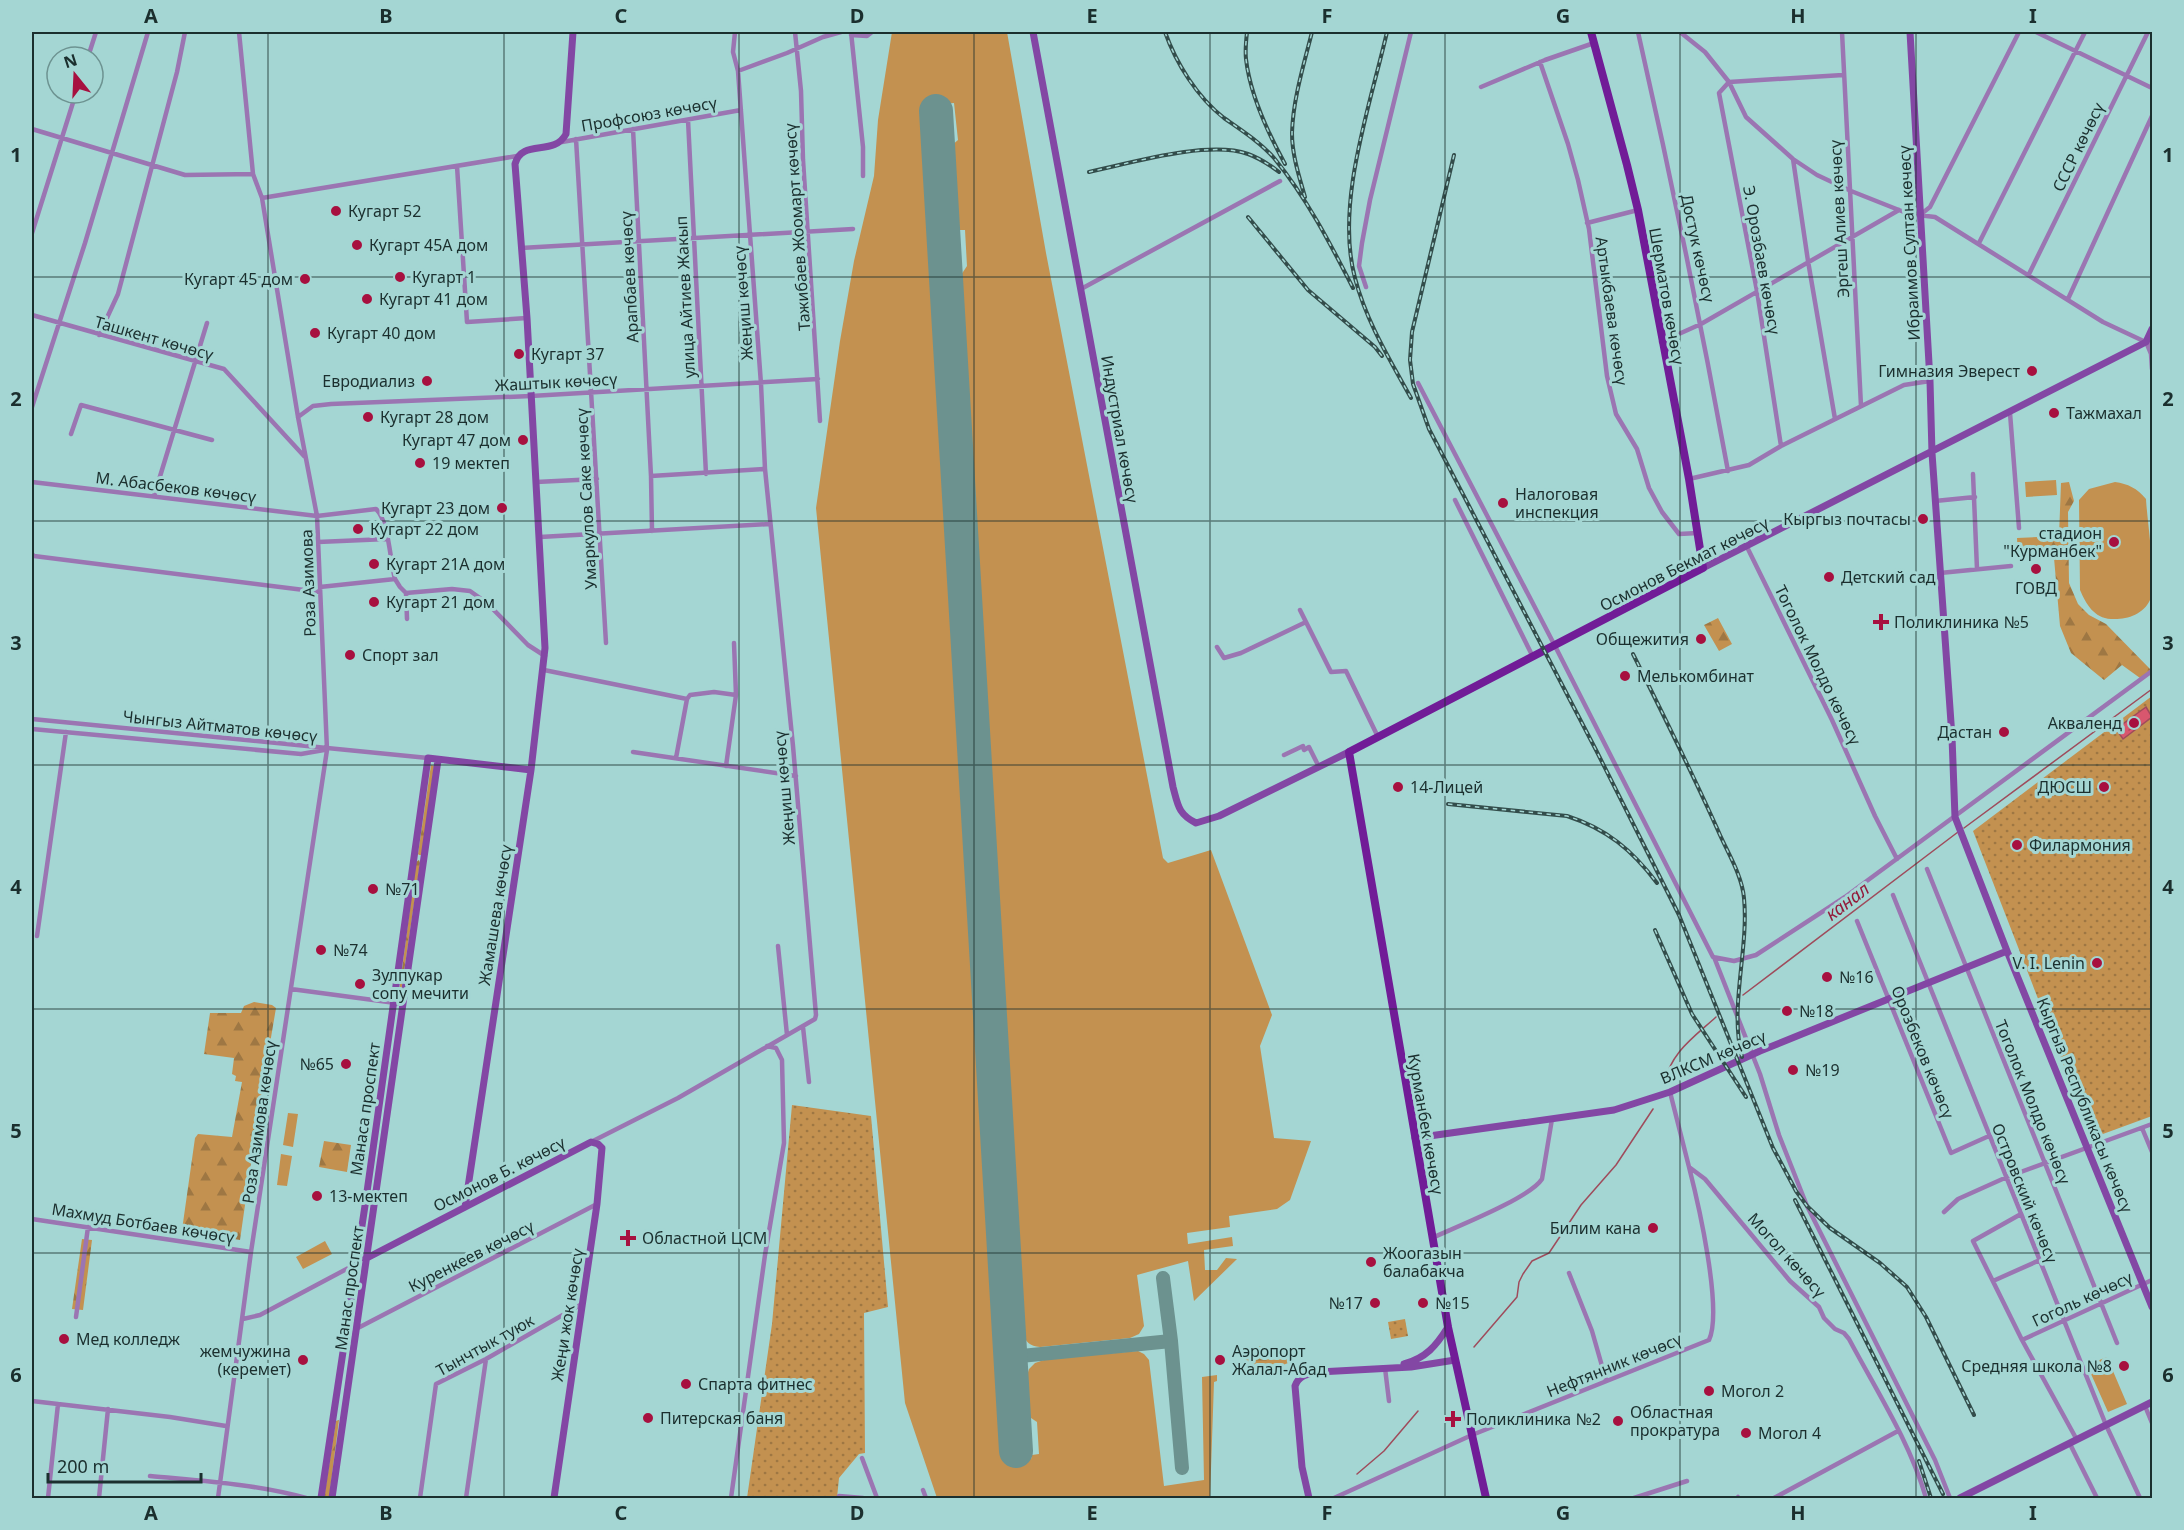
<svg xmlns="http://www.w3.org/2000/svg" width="2184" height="1530" font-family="'Noto Sans',sans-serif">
	<defs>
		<pattern id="forest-firs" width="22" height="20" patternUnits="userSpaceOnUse" patternTransform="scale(1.5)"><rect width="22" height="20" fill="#c39150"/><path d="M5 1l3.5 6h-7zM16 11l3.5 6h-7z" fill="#9e7743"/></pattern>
		<pattern id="park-dots" width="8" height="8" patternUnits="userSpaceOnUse" patternTransform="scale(1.5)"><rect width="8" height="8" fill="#c39150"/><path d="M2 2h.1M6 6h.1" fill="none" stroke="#9e7743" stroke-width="1.8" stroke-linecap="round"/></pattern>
		<pattern id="water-ripples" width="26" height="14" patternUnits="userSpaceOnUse" patternTransform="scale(1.5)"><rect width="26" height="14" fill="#d8576e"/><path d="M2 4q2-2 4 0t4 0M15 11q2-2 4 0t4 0" fill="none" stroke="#ae485b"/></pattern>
	</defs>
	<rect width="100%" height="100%" fill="#a4d6d3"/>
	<path fill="#c39150" d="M892 32H1007L1046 253 1163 858 1168 863 1211 850 1272 1015 1260 1046 1274 1138 1311 1141 1290 1200 1277 1209 1229 1216 1230 1227 1187 1233 1188 1244 1232 1237 1233 1246 1204 1250 1205 1270H1217L1226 1258 1237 1259 1194 1301 1188 1261 1137 1275 1144 1326 1139 1334 1130 1338 1040 1347C1030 1346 1025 1342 1023 1332L959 278 967 266 965 230H956L951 146 958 140 954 103 923 105 1003 1460 1031 1459 1032 1455 1039 1454 1037 1422 1031 1418 1028 1413 1026 1379 1029 1369 1035 1363 1047 1359 1138 1351 1144 1354 1149 1360 1164 1486 1204 1480 1202 1377 1217 1375V1381L1214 1382 1210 1498H937L905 1403 816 508 840 341 854 261 874 176 878 120Z
		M2056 480 2057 495 2026 497 2025 482Z
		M2115 482C2128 484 2137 488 2146 499 2147 520 2157 583 2150 600 2143 615 2126 620 2111 619 2094 618 2086 604 2080 590L2079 500 2089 489Z
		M288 1113 298 1114 293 1147 283 1145Z
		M281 1154 292 1156 287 1186 277 1185Z
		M325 1241 332 1254 303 1269 296 1257Z
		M2107 1357 2127 1404 2108 1412 2087 1365Z"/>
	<path fill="url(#forest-firs)" d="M2069 482 2074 501 2068 512 2069 583 2078 604 2089 615 2106 624 2151 670 2140 678 2122 665 2104 680 2071 653 2060 626 2054 558 2018 559 2017 538 2059 536 2061 483Z
		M1718 618 1732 644 1719 651 1704 625Z
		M431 765 434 766 422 855H419L418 854Z
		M419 860 420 863 400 999 398 1000 416 862Z
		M254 1002 272 1005 276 1008 258 1114 240 1240 182 1230 195 1138 198 1134 232 1137 242 1082 235 1081 236 1076 232 1074 234 1058 204 1054 210 1013H241L244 1006Z
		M324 1141 351 1145 347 1172 319 1167Z
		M82 1239 92 1240 83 1310 72 1309Z
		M1252 1346 1284 1347 1288 1353V1363C1282 1365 1277 1369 1270 1371 1253 1377 1241 1367 1246 1349Z
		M339 1420 329 1498H324L336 1421Z"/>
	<path fill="url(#park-dots)" d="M2152 696V1116L2092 1138 1973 831Z
		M792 1105 871 1116 888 1307 864 1313 865 1453 859 1454 839 1478 837 1498H747L772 1324Z
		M1405 1319 1408 1336 1391 1339 1388 1322Z"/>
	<path fill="url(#water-ripples)" stroke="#9f4b5b" stroke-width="1.5" d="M2146 707 2152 717 2123 739 2116 729Z"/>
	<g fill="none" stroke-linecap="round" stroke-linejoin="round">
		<path stroke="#9f4b5b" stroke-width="1.5" d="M1964 828 2152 689
			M1743 995 1958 832
			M1664 1084C1671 1052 1693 1038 1716 1017
			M1474 1347 1517 1297 1519 1282 1523 1274 1532 1261 1549 1253 1581 1205 1616 1165 1653 1109
			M1357 1474 1384 1451 1418 1411"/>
		<path stroke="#6c928f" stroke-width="14" d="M1163 1278 1171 1341 1182 1468
			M1011 1357 1171 1341"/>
		<path stroke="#6c928f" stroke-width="34" d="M936 111 1016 1451"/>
		<path stroke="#9b75b2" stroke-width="4.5" d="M795 32 801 91 803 160 820 421
			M851 32 863 147V176
			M1638 32C1671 177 1701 323 1728 471
			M1680 32 1705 52 1729 82 1746 117 1793 159 1817 175 1851 191 1909 214 1935 217 2103 322 2152 345
			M1842 32 1861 406
			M2036 32 2152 88
			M851 35 867 36 872 32
			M88 57 96 32
			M1540 62 1568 144 1578 180 1589 229 1607 376 1616 414 1637 449 1649 488 1662 512 1679 534 1698 533
			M738 71 787 53 823 37 841 32
			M1481 87 1545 60 1594 43
			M688 120 706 474
			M32 129 185 175 253 174
			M633 129 651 476 652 531
			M576 139 606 643
			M562 142 741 110
			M1793 159 1808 261 1835 419
			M457 166 467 322 527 318
			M262 198 517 156
			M1920 215 1930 207 2019 32
			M1587 223 1638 210
			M32 233 76 93
			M1979 243 2085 32
			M521 248 853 229
			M2029 274 2148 32
			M1366 287 1359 266 1362 243 1370 200 1411 32
			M1081 289 1280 181
			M2068 299 2152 116
			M32 315 224 369 304 456
			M99 335 118 294 177 72 185 32
			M1661 342 1701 324 1899 210
			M2146 342 2151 354 2152 369
			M1418 383 1555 646 1713 957 1734 961 1756 955 1845 897 2152 671
			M32 407 85 243 148 32
			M2010 413 2019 528
			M298 417 313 406 331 404 531 396 818 379
			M71 434 81 405 212 440
			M1781 446 1757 291 1719 93 1729 82 1843 75
			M1973 474 1977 569
			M651 476 765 469
			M1689 479 1749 465 1781 446 1904 385 1930 381
			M32 482 317 516 376 509C389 521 390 561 395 579L400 587 406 593 452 589 470 591 487 603 528 645 545 656
			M536 482 597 479
			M154 496 207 323
			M1455 500 1533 657
			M1935 501 1975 497
			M540 537 770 524
			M318 542 387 539
			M1747 547 1832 720 1875 816 1897 859
			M32 554 34 556 320 592
			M1940 573 2011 566
			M320 587 395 579
			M406 593 407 619
			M1300 610 1331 672 1346 671 1378 737
			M1217 647 1224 658 1241 653 1306 622
			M544 670 687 699 690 695 714 692 736 695 734 643
			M32 719 428 758
			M32 729 301 754 324 750
			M633 752 796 776
			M1284 755 1303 746 1304 750 1309 747 1319 767
			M676 758 687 699
			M726 766 736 695
			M1927 869 2117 1343
			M1893 895 2106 1425 2140 1498
			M1857 921 1951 1153 1989 1136
			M37 936 66 732
			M778 946 787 1035
			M1714 957 1760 1074 1779 1135 1807 1206 1935 1460 1950 1498
			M291 989 403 1004
			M803 1027 809 1082
			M1670 1092 1689 1167 1705 1179 1790 1281 1819 1307 1824 1318 1835 1329 1844 1333 1849 1339C1876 1390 1910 1442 1926 1498
			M2142 1128 2152 1152
			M591 1142 678 1098 815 1019 816 1015 793 746 765 469 761 384 738 71 733 52 735 32
			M1944 1212 1958 1199 2007 1177 2152 1124
			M2021 1214 1973 1241 2022 1340 2077 1440
			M32 1219 251 1252
			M1432 1238C1456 1227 1530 1198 1542 1179L1552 1119
			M1569 1273 1592 1331 1606 1380
			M1993 1281 2040 1260
			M76 1317 88 1227
			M243 1319 260 1315 356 1264
			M356 1329 597 1204
			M2022 1340 2152 1280
			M1385 1368 1389 1401
			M32 1401 170 1417 226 1426
			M2145 1406 2152 1423
			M2070 1444 2097 1498
			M862 1458 877 1498
			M150 1476C202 1481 256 1484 306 1498
			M923 1490 926 1498
			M839 1496 863 1498
			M48 1498 58 1404
			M99 1498 108 1409
			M218 1498 251 1252 327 750 317 516 298 417 262 198 253 174 239 32
			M420 1498 436 1384 486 1359 582 1304
			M466 1498 486 1359
			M731 1498 765 1255 784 1143 782 1060 776 1048 767 1046
			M1334 1498 1472 1435 1709 1340C1723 1310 1698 1202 1689 1167
			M1634 1498 1687 1481
			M1737 1498 1738 1497
			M1774 1498 1898 1431"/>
		<path stroke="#8347a4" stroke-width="7" d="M1033 32 1173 787C1178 805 1178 814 1196 823L1219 816 1349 752
			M1910 32 1930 381 1932 453 1952 737 1955 817 2007 951 2152 1307
			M1703 568 2146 342 2152 329
			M1415 1138 1614 1110 1670 1092 1760 1051 2007 951
			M465 1207 531 770 545 648 527 318 515 164C522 138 554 157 566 134L573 32
			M365 1259 591 1142 598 1144 602 1148 597 1204 554 1498
			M1404 1364C1426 1358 1436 1346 1448 1327
			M321 1498 366 1199 428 758 531 770
			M332 1498 438 760
			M1309 1498 1302 1467 1295 1386C1299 1375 1308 1374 1319 1372L1411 1367 1455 1360
			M1960 1498 2152 1402"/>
		<path stroke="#711c97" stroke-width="8" d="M1486 1498 1448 1327 1349 752 1703 568 1689 479 1638 210 1627 165 1591 32"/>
		<defs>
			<path id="rail" d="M1165 32C1176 63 1197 97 1224 118 1241 130 1260 142 1274 158 1306 197 1330 243 1353 288
				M1247 32C1246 41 1245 50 1246 59 1250 95 1268 133 1285 164
				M1387 32C1370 106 1335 204 1355 278 1366 321 1390 360 1411 398
				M1454 155 1412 332 1410 360 1413 384 1429 429 1596 750 1679 915 1773 1148 1796 1191 1807 1206 1830 1228 1880 1263 1907 1287 1926 1317 1974 1415
				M1089 172C1131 163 1208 140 1248 154 1259 158 1270 165 1279 172
				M1305 197C1299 176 1292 155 1292 133 1293 99 1304 64 1312 32
				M1248 217 1308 290 1375 347 1382 356
				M1633 654C1663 714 1693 774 1720 835 1729 855 1742 876 1744 898 1749 950 1729 1007 1742 1057
				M1448 804 1567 816C1607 829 1632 850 1657 883
				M1655 930 1692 1014 1746 1097
				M1795 1200 1943 1494
				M1919 1461 1931 1498"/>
		</defs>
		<use href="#rail" stroke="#334d4b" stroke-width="4"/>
		<use href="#rail" stroke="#a4d6d3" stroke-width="1.5" stroke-dasharray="4.5" stroke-linecap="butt"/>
	</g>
	<path fill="none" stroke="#1b2f2e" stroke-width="1.5" stroke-opacity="0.55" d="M268 32V1498M504 32V1498M739 32V1498M974 32V1498M1210 32V1498M1445 32V1498M1680 32V1498M1916 32V1498M32 277H2152M32 521H2152M32 765H2152M32 1009H2152M32 1253H2152"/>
	<g fill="#a7103f" stroke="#a4d6d3" stroke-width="2">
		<circle cx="336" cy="211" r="6"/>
		<circle cx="357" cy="245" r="6"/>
		<circle cx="400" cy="277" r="6"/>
		<circle cx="305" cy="279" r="6"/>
		<circle cx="367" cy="299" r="6"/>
		<circle cx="315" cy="333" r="6"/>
		<circle cx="519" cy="354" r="6"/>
		<circle cx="2032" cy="371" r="6"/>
		<circle cx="427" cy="381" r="6"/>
		<circle cx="2054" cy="413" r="6"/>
		<circle cx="368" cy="417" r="6"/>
		<circle cx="523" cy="440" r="6"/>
		<circle cx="420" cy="463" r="6"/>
		<circle cx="1503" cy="503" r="6"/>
		<circle cx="502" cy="508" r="6"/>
		<circle cx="1923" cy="519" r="6"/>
		<circle cx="358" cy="529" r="6"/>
		<circle cx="2114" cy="542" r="6"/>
		<circle cx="374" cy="564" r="6"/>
		<circle cx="2036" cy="569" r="6"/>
		<circle cx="1829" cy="577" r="6"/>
		<circle cx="374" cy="602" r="6"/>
		<path d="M1878 613h6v6h6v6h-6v6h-6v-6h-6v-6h6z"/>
		<circle cx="1701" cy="639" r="6"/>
		<circle cx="350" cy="655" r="6"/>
		<circle cx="1625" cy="676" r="6"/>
		<circle cx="2134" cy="723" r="6"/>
		<circle cx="2004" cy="732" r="6"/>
		<circle cx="1398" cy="787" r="6"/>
		<circle cx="2104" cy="787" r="6"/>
		<circle cx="2017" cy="845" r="6"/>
		<circle cx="373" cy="889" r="6"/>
		<circle cx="321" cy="950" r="6"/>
		<circle cx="2097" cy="963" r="6"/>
		<circle cx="1827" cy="977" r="6"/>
		<circle cx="360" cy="984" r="6"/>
		<circle cx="1787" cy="1011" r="6"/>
		<circle cx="346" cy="1064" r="6"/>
		<circle cx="1793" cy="1070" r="6"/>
		<circle cx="317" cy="1196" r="6"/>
		<circle cx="1653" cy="1228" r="6"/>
		<path d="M625 1229h6v6h6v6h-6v6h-6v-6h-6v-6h6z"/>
		<circle cx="1371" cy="1262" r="6"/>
		<circle cx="1375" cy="1303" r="6"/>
		<circle cx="1423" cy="1303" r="6"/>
		<circle cx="64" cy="1339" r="6"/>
		<circle cx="303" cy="1360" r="6"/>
		<circle cx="1220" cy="1360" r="6"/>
		<circle cx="2124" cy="1366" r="6"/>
		<circle cx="686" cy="1384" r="6"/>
		<circle cx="1709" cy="1391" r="6"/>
		<circle cx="648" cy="1418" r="6"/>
		<path d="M1450 1410h6v6h6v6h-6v6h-6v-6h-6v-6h6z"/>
		<circle cx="1618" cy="1421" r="6"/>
		<circle cx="1746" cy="1433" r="6"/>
	</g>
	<g text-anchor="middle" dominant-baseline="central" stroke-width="6" stroke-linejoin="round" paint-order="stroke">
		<g font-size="16" fill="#1b2f2e" stroke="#a4d6d3">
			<text transform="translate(649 114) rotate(-10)">Профсоюз көчөсү</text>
			<text transform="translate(2078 147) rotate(-64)">СССР көчөсү</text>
			<text transform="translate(1839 219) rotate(-93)">Эргеш Алиев көчөсү</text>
			<text transform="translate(797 227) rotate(-94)">Тажибаев Жоомарт көчөсү</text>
			<text transform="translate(1909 243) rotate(-93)">Ибраимов Султан көчөсү</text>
			<text transform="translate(1698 248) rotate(78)">Достук көчөсү</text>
			<text transform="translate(1762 260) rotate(80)">Э. Орозбаев көчөсү</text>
			<text transform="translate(629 277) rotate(-93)">Арапбаев көчөсү</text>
			<text transform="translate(1667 296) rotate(80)">Шерматов көчөсү</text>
			<text transform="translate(685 297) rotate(-93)">улица Айтиев Жакып</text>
			<text transform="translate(743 303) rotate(-94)">Жеңиш көчөсү</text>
			<text transform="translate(1612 311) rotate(82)">Артыкбаева көчөсү</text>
			<text transform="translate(154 338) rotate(16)">Ташкент көчөсү</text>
			<text transform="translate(556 382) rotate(-3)">Жаштык көчөсү</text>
			<text transform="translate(1120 429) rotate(80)">Индустриал көчөсү</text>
			<text transform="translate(176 487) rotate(7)">М. Абасбеков көчөсү</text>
			<text transform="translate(586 499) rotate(-93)">Умаркулов Саке көчөсү</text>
			<text transform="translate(1684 564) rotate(-27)">Осмонов Бекмат көчөсү</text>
			<text transform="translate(308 583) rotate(-92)">Роза Азимова</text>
			<text transform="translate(1818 665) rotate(64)">Тоголок Молдо көчөсү</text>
			<text transform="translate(220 726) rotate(6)">Чынгыз Айтматов көчөсү</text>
			<text transform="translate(784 788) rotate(-95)">Жеңиш көчөсү</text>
			<text transform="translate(495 915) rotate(-81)">Жамашева көчөсү</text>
			<text transform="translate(1923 1052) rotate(68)">Орозбеков көчөсү</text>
			<text transform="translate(1713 1057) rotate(-23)">ВЛКСМ көчөсү</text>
			<text transform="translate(2033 1102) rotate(68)">Тоголок Молдо көчөсү</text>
			<text transform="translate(2085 1105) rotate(68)">Кыргыз Республикасы көчөсү</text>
			<text transform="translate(365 1109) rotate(-82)">Манаса проспект</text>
			<text transform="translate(259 1122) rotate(-82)">Роза Азимова көчөсү</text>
			<text transform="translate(1426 1124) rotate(80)">Курманбек көчөсү</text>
			<text transform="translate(499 1174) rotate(-27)">Осмонов Б. көчөсү</text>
			<text transform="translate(2025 1193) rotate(68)">Островский көчөсү</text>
			<text transform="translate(143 1223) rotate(9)">Махмуд Ботбаев көчөсү</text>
			<text transform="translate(1787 1255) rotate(48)">Могол көчөсү</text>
			<text transform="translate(471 1256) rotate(-27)">Куренкеев көчөсү</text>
			<text transform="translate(349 1288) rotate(-82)">Манас проспект</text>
			<text transform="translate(2082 1299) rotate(-25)">Гоголь көчөсү</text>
			<text transform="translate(567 1315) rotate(-81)">Жеңи жок көчөсү</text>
			<text transform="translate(485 1345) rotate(-29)">Тынчтык туюк</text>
			<text transform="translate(1614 1365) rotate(-22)">Нефтянник көчөсү</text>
		</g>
		<g font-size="16" fill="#1b2f2e" stroke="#a4d6d3" text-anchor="start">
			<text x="348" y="211">Кугарт 52</text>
			<text x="369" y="245">Кугарт 45А дом</text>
			<text x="412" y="277">Кугарт 1</text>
			<text x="293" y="279" text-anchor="end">Кугарт 45 дом</text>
			<text x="379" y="299">Кугарт 41 дом</text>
			<text x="327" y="333">Кугарт 40 дом</text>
			<text x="531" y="354">Кугарт 37</text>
			<text x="2020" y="371" text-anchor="end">Гимназия Эверест</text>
			<text x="415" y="381" text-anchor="end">Евродиализ</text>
			<text x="2066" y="413">Тажмахал</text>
			<text x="380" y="417">Кугарт 28 дом</text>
			<text x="511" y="440" text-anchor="end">Кугарт 47 дом</text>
			<text x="432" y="463">19 мектеп</text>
			<text x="1515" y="494">Налоговая<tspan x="1515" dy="18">инспекция</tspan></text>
			<text x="490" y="508" text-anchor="end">Кугарт 23 дом</text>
			<text x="1911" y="519" text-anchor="end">Кыргыз почтасы</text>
			<text x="370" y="529">Кугарт 22 дом</text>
			<text x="2102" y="533" text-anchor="end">стадион<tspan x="2102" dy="18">"Курманбек"</tspan></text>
			<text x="386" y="564">Кугарт 21А дом</text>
			<text x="1841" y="577">Детский сад</text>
			<text x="2036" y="588" text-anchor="middle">ГОВД</text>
			<text x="386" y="602">Кугарт 21 дом</text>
			<text x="1894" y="622">Поликлиника №5</text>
			<text x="1689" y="639" text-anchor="end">Общежития</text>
			<text x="362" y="655">Спорт зал</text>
			<text x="1637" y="676">Мелькомбинат</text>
			<text x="2122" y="723" text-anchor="end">Акваленд</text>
			<text x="1992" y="732" text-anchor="end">Дастан</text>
			<text x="1410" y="787">14-Лицей</text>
			<text x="2092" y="787" text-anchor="end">ДЮСШ</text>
			<text x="2029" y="845">Филармония</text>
			<text x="385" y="889">№71</text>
			<text x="333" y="950">№74</text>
			<text x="2085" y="963" text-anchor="end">V. I. Lenin</text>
			<text x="372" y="975">Зулпукар<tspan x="372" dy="18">сопу мечити</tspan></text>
			<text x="1839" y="977">№16</text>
			<text x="1799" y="1011">№18</text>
			<text x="334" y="1064" text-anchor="end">№65</text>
			<text x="1805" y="1070">№19</text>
			<text x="329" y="1196">13-мектеп</text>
			<text x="1641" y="1228" text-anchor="end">Билим кана</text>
			<text x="642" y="1238">Областной ЦСМ</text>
			<text x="1383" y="1253">Жоогазын<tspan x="1383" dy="18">балабакча</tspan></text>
			<text x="1363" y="1303" text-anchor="end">№17</text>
			<text x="1435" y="1303">№15</text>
			<text x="76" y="1339">Мед колледж</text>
			<text x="291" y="1351" text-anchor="end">жемчужина<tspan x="291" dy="18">(керемет)</tspan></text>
			<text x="1232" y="1351">Аэропорт<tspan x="1232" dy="18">Жалал-Абад</tspan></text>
			<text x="2112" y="1366" text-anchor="end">Средняя школа №8</text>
			<text x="698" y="1384">Спарта фитнес</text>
			<text x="1721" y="1391">Могол 2</text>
			<text x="1630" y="1412">Областная<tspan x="1630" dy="18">прократура</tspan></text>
			<text x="660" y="1418">Питерская баня</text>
			<text x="1466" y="1419">Поликлиника №2</text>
			<text x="1758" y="1433">Могол 4</text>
		</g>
		<g font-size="18" font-style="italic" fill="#931c3b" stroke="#a4d6d3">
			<text transform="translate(1847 901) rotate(-37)">канал</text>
		</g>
	</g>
	<rect width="2184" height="1530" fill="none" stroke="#a4d6d3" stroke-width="66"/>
	<g transform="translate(75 75) rotate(342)"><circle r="28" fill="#a4d6d3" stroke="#6d9391" stroke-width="1.5"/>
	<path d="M0-4.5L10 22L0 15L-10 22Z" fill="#a7103f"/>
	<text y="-9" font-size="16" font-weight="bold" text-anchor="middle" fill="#1b2f2e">N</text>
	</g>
	<path d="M48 1473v9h153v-9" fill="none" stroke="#1b2f2e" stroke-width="3"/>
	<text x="57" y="1473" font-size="18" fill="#1b2f2e" stroke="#a4d6d3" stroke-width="4.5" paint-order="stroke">200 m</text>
	<rect x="33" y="33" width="2118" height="1464" fill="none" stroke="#1b2f2e" stroke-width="2"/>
	<g font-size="20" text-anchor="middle" font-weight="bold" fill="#1b2f2e">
		<text x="151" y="23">A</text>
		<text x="386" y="23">B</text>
		<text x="621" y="23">C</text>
		<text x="857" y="23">D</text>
		<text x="1092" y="23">E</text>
		<text x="1327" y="23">F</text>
		<text x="1563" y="23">G</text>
		<text x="1798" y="23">H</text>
		<text x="2033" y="23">I</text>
		<text x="16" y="162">1</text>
		<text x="2168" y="162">1</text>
		<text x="16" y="406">2</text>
		<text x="2168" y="406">2</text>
		<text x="16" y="650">3</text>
		<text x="2168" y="650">3</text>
		<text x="16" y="894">4</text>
		<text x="2168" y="894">4</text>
		<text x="16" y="1138">5</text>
		<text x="2168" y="1138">5</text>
		<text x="16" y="1382">6</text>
		<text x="2168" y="1382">6</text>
		<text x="151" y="1520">A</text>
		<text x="386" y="1520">B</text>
		<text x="621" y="1520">C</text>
		<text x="857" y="1520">D</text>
		<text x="1092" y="1520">E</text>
		<text x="1327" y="1520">F</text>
		<text x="1563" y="1520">G</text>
		<text x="1798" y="1520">H</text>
		<text x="2033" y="1520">I</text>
	</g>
</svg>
